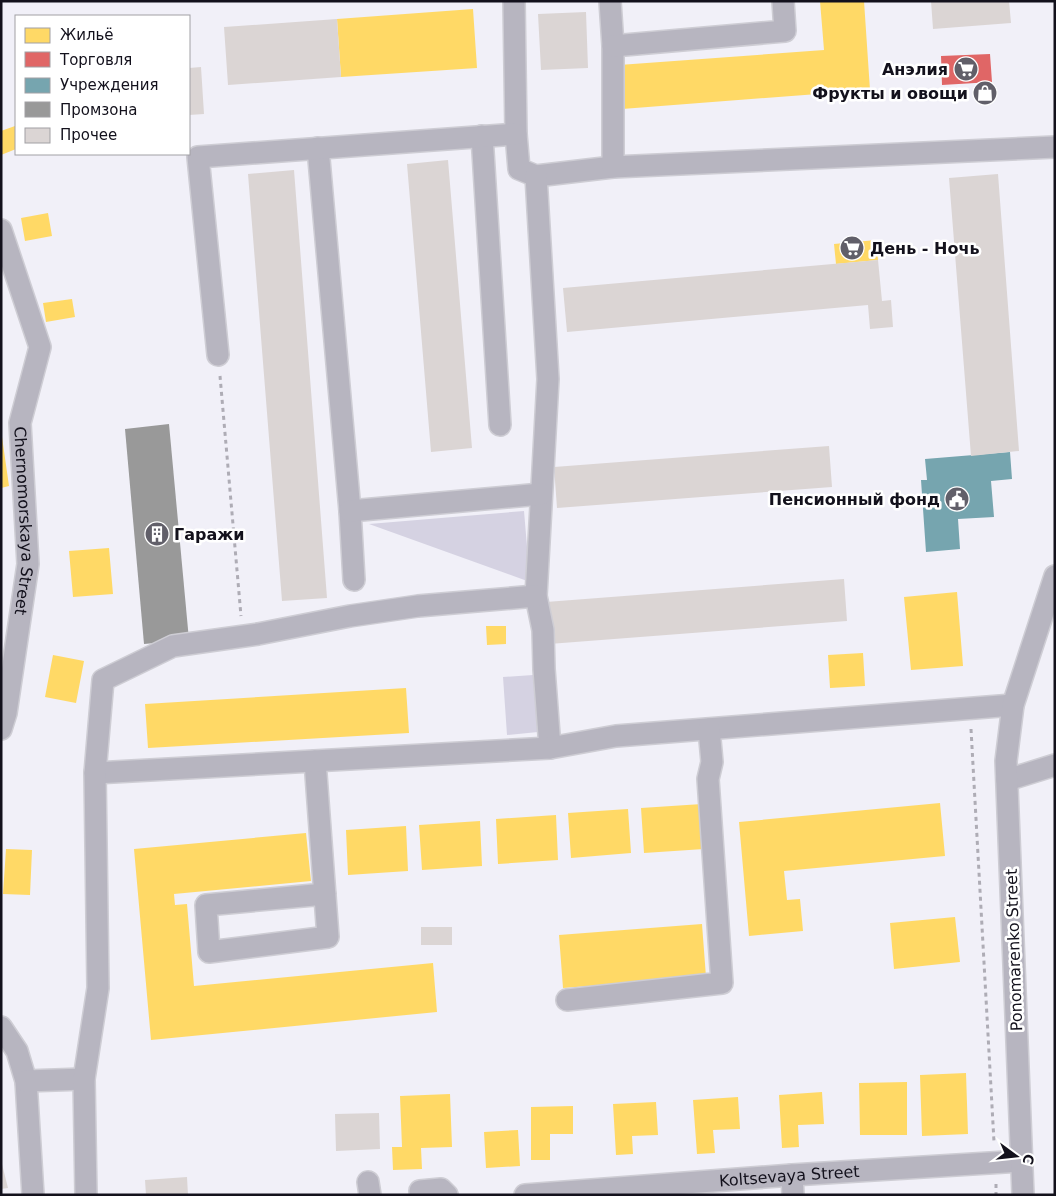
<svg xmlns="http://www.w3.org/2000/svg" width="1056" height="1196" font-family="'DejaVu Sans',sans-serif">
	<rect width="100%" height="100%" fill="#f1f0f8"/>
	<path fill="#d5d2e2" d="M524 511 530 582 369 524Z
		M533 675 538 732 507 735 503 677Z"/>
	<path fill="#ffd966" d="M820 1H864L870 90 622 109 619 65 824 50Z
		M473 9 477 68 341 77 337 19Z
		M15 126 16 131V149L1 155V131Z
		M48 213 52 236 25 241 21 218Z
		M876 240 878 260 836 264 834 244Z
		M72 299 75 317 46 322 43 303Z
		M1 437H2L9 486 1 488Z
		M109 548 113 594 73 597 69 551Z
		M957 592 963 666 911 670 904 597Z
		M486 626H506V644L487 645Z
		M863 653 865 686 830 688 828 655Z
		M53 655 84 661 76 703 45 697Z
		M406 688 409 733 148 748 145 704Z
		M940 803 945 856 784 871 787 900 800 899 803 931 749 936 739 822Z
		M702 804 704 849 644 853 641 808Z
		M628 809 631 853 571 858 568 813Z
		M556 815 558 860 498 864 496 819Z
		M480 821 482 866 422 870 419 825Z
		M406 826 408 871 348 875 346 830Z
		M306 833 311 881 174 894 175 905 187 904 194 986 433 963 437 1012 151 1040 134 849Z
		M6 849 32 850 30 895 3 894Z
		M955 917 960 962 894 969 890 923Z
		M702 924 706 977 563 988 559 935Z
		M966 1073 968 1134 922 1136 920 1075Z
		M907 1082V1135H860L859 1083Z
		M822 1092 824 1124 798 1125 799 1147 782 1148 779 1095Z
		M450 1094 452 1147 421 1148 422 1169 393 1170 392 1147H402L400 1096Z
		M738 1097 740 1129 713 1130 715 1153 697 1154 693 1100Z
		M656 1102 658 1135 632 1136 633 1154 616 1155 613 1104Z
		M573 1106V1134H550V1160H531V1107Z
		M518 1130 520 1166 486 1168 484 1132Z"/>
	<path fill="#e06666" d="M990 54 992 82 942 85 941 56Z
		M992 87 993 98 977 99 976 88Z"/>
	<path fill="#76a5af" d="M1010 452 1012 479 991 481 994 517 958 519 960 549 926 552 921 480H927L925 459Z"/>
	<path fill="#999" d="M169 424 189 640 144 644 125 429Z"/>
	<path fill="#dbd5d4" d="M931 1H1009L1011 23 933 29Z
		M586 12 588 68 541 70 538 14Z
		M337 19 341 77 228 85 224 27Z
		M201 67 204 114 189 115V68Z
		M448 160 472 448 431 452 407 164Z
		M294 170 327 598 282 601 248 174Z
		M998 174 1019 451 971 456 949 178Z
		M878 260 882 301 891 300 893 327 870 329 868 305 567 332 563 288Z
		M829 446 832 487 557 508 554 467Z
		M844 579 847 621 549 644 546 602Z
		M421 927H452V945H421Z
		M379 1113 380 1149 336 1151 335 1114Z
		M1 1160 8 1188 1 1189Z
		M187 1177 188 1195H146L145 1180Z"/>
	<g fill="none" stroke-linecap="round" stroke-linejoin="round">
		<defs>
			<g id="minor">
				<path d="M514 1 516 134 519 169 536 176 613 167 1055 147"/>
				<path d="M610 1 613 46V167"/>
				<path d="M613 46 785 31 783 1"/>
				<path d="M482 136 500 425"/>
				<path d="M318 148 350 511 354 580"/>
				<path d="M536 176 548 379 536 596 543 630 544 669 550 748"/>
				<path id="s1" d="M1 230 40 347 20 423 28 564 6 713 1 729"/>
				<path d="M218 355 198 157 516 134"/>
				<path d="M350 511 541 494"/>
				<path d="M315 761 328 937 209 952 206 905 325 894"/>
				<path d="M95 773 550 748 616 736 1013 705"/>
				<path d="M1007 780 1055 765"/>
				<path d="M567 1000 722 983 708 779 712 762 709 729"/>
				<path d="M1 1027 17 1051 26 1081 33 1195"/>
				<path d="M26 1081 84 1079"/>
				<path d="M792 1175 793 1195"/>
				<path d="M368 1182 370 1195"/>
				<path d="M420 1191 441 1189 447 1195"/>
				<path d="M86 1195 84 1079 98 988 95 773 103 680 173 646 258 634 350 616 418 606 536 596"/>
				<path id="s2" d="M525 1195 792 1175 1022 1161"/>
				<path d="M1023 1195 1006 761 1013 705 1055 576"/>
			</g>
		</defs>
		<use href="#minor" stroke="#cecdd4" stroke-width="24"/>
		<path stroke="#aeacb5" stroke-width="3" stroke-dasharray="4 4" stroke-linecap="butt" d="M220 376 241 616
			M971 729 994 1142
			M996 1184V1195"/>
		<use href="#minor" stroke="#b7b5c0" stroke-width="21"/>
	</g>
	<defs>
		<symbol id="supermarket-disc" viewBox="-11 -11 22 22"><circle r="9.5" fill="#615f69" stroke="#fff"/><path d="M-6-5.5h2.5l.6 2H6L4.5 2H-2.5L-4.4-4H-6ZM-1.5 3.2a1.3 1.3 0 1 0 .1 0ZM3 3.2a1.3 1.3 0 1 0 .1 0Z" fill="#fff"/></symbol>
		<symbol id="shop-disc" viewBox="-11 -11 22 22"><circle r="9.5" fill="#615f69" stroke="#fff"/><path d="M-5-2.5h2.3a2.7 3.5 0 0 1 5.4 0H5L5.5 6h-11ZM-1.5-2.5h3a1.5 2.3 0 0 0-3 0Z" fill="#fff"/></symbol>
		<symbol id="civic-disc" viewBox="-11 -11 22 22"><circle r="9.5" fill="#615f69" stroke="#fff"/><path d="M-.6-6.5H3V-4.5H.6V-3L4-1V1h2V6H-6V1h2V-1L-.6-3ZM-1.2 2.5V6h2.4V2.5Z" fill="#fff"/></symbol>
		<symbol id="building-disc" viewBox="-11 -11 22 22"><circle r="9.5" fill="#615f69" stroke="#fff"/><path d="M-4-6H4V6H1V3H-1V6H-4ZM-2.5-4.3h1.7v1.8h-1.7ZM.8-4.3h1.7v1.8H.8ZM-2.5-1h1.7V.8h-1.7ZM.8-1h1.7V.8H.8Z" fill="#fff"/></symbol>
	</defs>
	<g fill-rule="evenodd">
		<use href="#supermarket-disc" x="952" y="55" width="28" height="28"/>
		<use href="#shop-disc" x="971" y="79" width="28" height="28"/>
		<use href="#supermarket-disc" x="838" y="234" width="28" height="28"/>
		<use href="#civic-disc" x="943" y="485" width="28" height="28"/>
		<use href="#building-disc" x="143" y="520" width="28" height="28"/>
	</g>
	<g text-anchor="middle" dominant-baseline="central" stroke-width="5" stroke-linejoin="round" paint-order="stroke">
		<g font-size="16" font-weight="bold" fill="#13111c" stroke="#fff" text-anchor="end">
			<text x="948" y="69">Анэлия</text>
			<text x="968" y="93">Фрукты и овощи</text>
			<text x="870" y="248" text-anchor="start">День - Ночь</text>
			<text x="940" y="499">Пенсионный фонд</text>
			<text x="174" y="534" text-anchor="start">Гаражи</text>
		</g>
		<g font-size="16" fill="#13111c" stroke="#fff">
			<text stroke="none"><textPath href="#s1" startOffset="300">Chernomorskaya Street</textPath></text>
			<text transform="translate(1014 950) rotate(-92)">Ponomarenko Street</text>
			<text stroke="none"><textPath href="#s2" startOffset="265">Koltsevaya Street</textPath></text>
		</g>
	</g>
	<rect width="1056" height="1196" fill="none" stroke="#13111c" stroke-width="5"/>
	<rect x="15" y="15" width="175" height="140" fill="#ffffff" stroke="#a1a0a4"/>
	<rect x="25" y="28" width="25" height="15" fill="#ffd966" stroke="#a1a0a4"/>
	<text x="60" y="40" font-size="15" fill="#13111c">Жильё</text>
	<rect x="25" y="52" width="25" height="15" fill="#e06666" stroke="#a1a0a4"/>
	<text x="60" y="65" font-size="15" fill="#13111c">Торговля</text>
	<rect x="25" y="78" width="25" height="15" fill="#76a5af" stroke="#a1a0a4"/>
	<text x="60" y="90" font-size="15" fill="#13111c">Учреждения</text>
	<rect x="25" y="102" width="25" height="15" fill="#999999" stroke="#a1a0a4"/>
	<text x="60" y="115" font-size="15" fill="#13111c">Промзона</text>
	<rect x="25" y="128" width="25" height="15" fill="#dbd5d4" stroke="#a1a0a4"/>
	<text x="60" y="140" font-size="15" fill="#13111c">Прочее</text>
	<g transform="translate(1016 1156) rotate(105)" stroke="#ffffff" stroke-width="4" paint-order="stroke">
	<path d="M0-4L9 19L0 12L-9 19Z" fill="#13111c"/>
	<text y="-8" font-size="14" font-weight="bold" text-anchor="middle" fill="#13111c">С</text>
	</g>
</svg>
